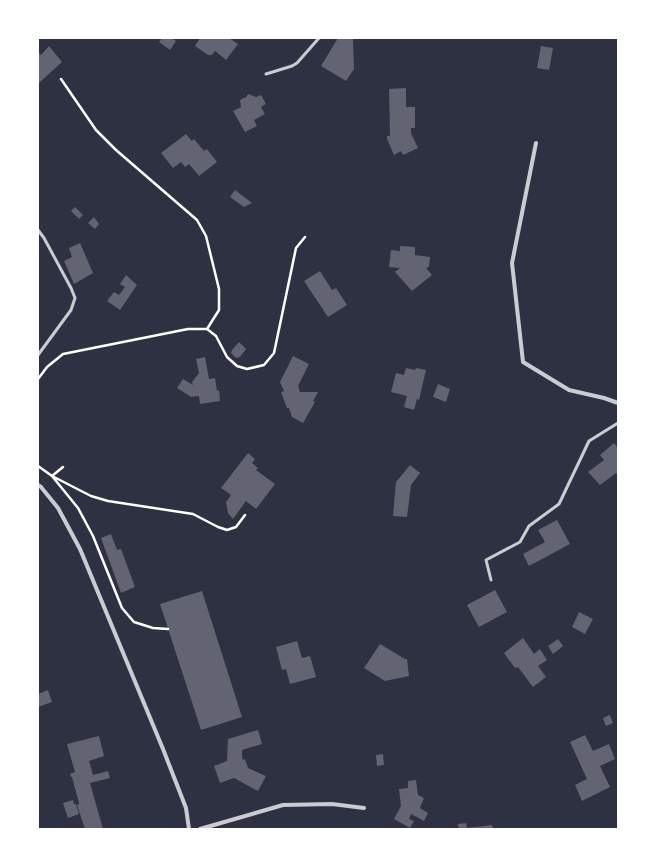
<svg xmlns="http://www.w3.org/2000/svg" width="656" height="867" font-family="'DM Sans',sans-serif">
	<rect width="100%" height="100%" fill="#2d3142"/>
	<path fill="#626471" d="M162 38H172L176 41 170 50 159 42Z
		M200 38H229L238 44 226 60 215 51 212 55H208L195 46Z
		M338 38H353L354 69 346 81 321 66Z
		M49 46 62 62 39 83 38 82V52L41 55Z
		M541 46 553 48 549 70 537 68Z
		M406 88V107H415V128H411V133L418 148 403 155 401 151 394 155 387 139V136H390L389 89Z
		M248 94 256 97 261 95 266 104 261 107 265 114 254 120 257 126 245 132 233 111 241 107 240 100 246 97Z
		M186 134 192 141 194 139 204 151 207 149 217 162 199 176 189 164 185 167 181 162 173 168 161 153Z
		M235 190 252 203 244 207 230 197Z
		M75 207 83 215 79 219 71 211Z
		M94 217 99 224 95 229 88 223Z
		M80 243 93 273 74 284 64 261 72 257 69 248Z
		M400 246 415 247V255L430 257 429 267 426 268 432 275 412 291 395 272 400 268 389 267 391 250 400 251Z
		M320 271 332 290 336 288 347 305 328 317 304 281Z
		M126 275 137 285 120 310 107 301 114 292 119 295 125 287 120 284Z
		M239 342 246 349 240 357 236 358 231 353 232 350Z
		M293 356 309 364 298 386 300 392H318L313 401 315 402 303 423 292 417 289 408H287L281 392 284 391 280 382Z
		M205 357 209 379 215 378 217 391 219 390 220 401 200 404 199 396 191 397 177 388 183 379 193 385 192 382 199 373 196 359Z
		M406 368 415 370 416 368 426 370 419 400 417 399 414 410 404 407 407 396 391 392 396 373 404 375Z
		M438 384 450 389 446 402 433 397Z
		M614 443 618 448V476L616 473 600 485 588 472 604 460 600 455Z
		M248 453 255 459 252 463 258 468 256 470 275 484 256 509 246 501 233 519 228 513 226 502 231 495 221 488Z
		M410 465 420 473 411 485 407 517 393 516 396 482Z
		M557 520 570 544 529 566 523 554 545 542 538 530Z
		M111 534 117 550 121 549 135 587 121 593 101 538Z
		M495 590 507 612 479 627 467 605Z
		M202 591 242 717 201 730 160 604Z
		M579 612 593 619 585 634 572 627Z
		M523 638 534 654 540 649 547 660 538 666 546 677 533 687 518 667 515 668 504 653Z
		M558 639 563 646 553 654 548 646Z
		M297 641 302 658 310 656 316 677 290 684 286 669 282 670 276 647Z
		M380 644 405 659H407L409 676 385 681 364 668Z
		M48 690 52 702 38 707V694Z
		M610 715 613 723 606 726 603 718Z
		M258 730 262 744 242 750V757L243 760 245 759 248 768 266 776 258 791 234 778 220 783 214 766 227 761 228 739Z
		M585 735 593 751 609 744 615 759 600 766 610 787 582 801 575 785 587 779 570 742Z
		M99 736 104 756 89 761 93 775 108 771 110 778 90 783 103 829H85L77 805 79 804V803L72 777H71L70 774 75 772 67 744Z
		M383 754 384 765 377 766 376 755Z
		M416 780 418 795 424 798 420 808 428 813 424 821 411 814 409 819 414 821 410 828 394 819 401 806 399 789 408 788V781Z
		M73 800 74 804H76L79 814 68 818 63 803Z
		M466 823 467 828 492 825 493 829H459L458 824Z"/>
	<g fill="none" stroke-linecap="round" stroke-linejoin="round">
		<path stroke="#fff" stroke-width="2.5" d="M61 79 96 130 116 150 197 220 206 236 219 289V310L207 329
			M38 379 47 367 63 354 188 329H207L216 336 227 357 237 366 247 369 264 365 274 353 296 248 305 237
			M38 466 52 476 91 496 108 501 193 514 218 527 227 530 236 527 245 515
			M63 467 52 476 78 508 93 536 122 608 134 622 153 628 168 629"/>
		<path stroke="#caccd0" stroke-width="3" d="M266 74 292 66 297 63 319 38
			M38 230 44 238 71 288 75 298 71 310 38 355
			M491 580 486 560 520 542 529 526 559 504 589 441 618 423"/>
		<path stroke="#caccd0" stroke-width="4" d="M536 143 512 263 523 362 569 390 604 398 618 403
			M38 485 41 487 58 508 80 549 163 749 186 808 189 829
			M200 829 283 805 332 804 364 808"/>
	</g>
	<rect width="656" height="867" fill="none" stroke="#ffffff" stroke-width="78"/>
</svg>
